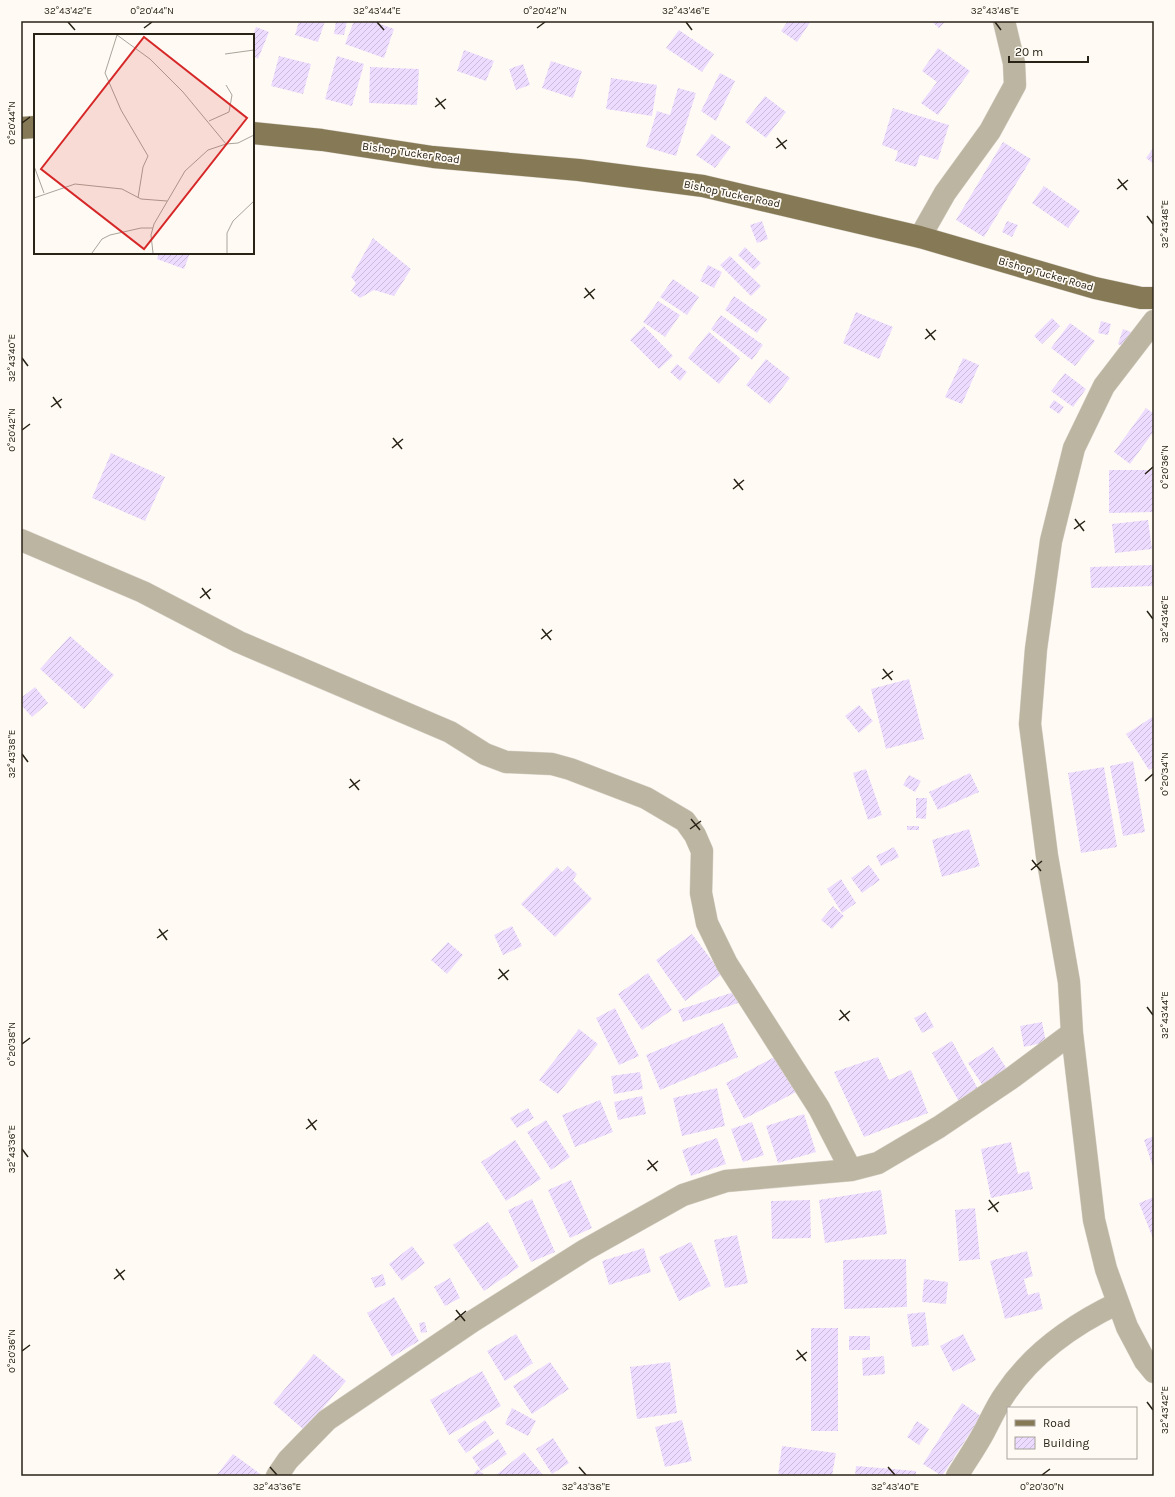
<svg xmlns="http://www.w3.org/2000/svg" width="1175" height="1497" font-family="Karla,sans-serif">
	<defs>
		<pattern id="building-hatch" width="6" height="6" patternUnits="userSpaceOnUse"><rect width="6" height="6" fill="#eddcff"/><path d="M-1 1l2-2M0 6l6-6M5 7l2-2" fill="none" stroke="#cbbcda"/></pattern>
	</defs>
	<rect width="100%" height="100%" fill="#fffbf4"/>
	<path fill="url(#building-hatch)" d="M299 21H325L318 42 295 35Z
		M336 21H347L344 35 334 34Z
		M354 21H372L394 29 384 58 345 44Z
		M788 21H811L797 42 781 31Z
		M931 21H946L939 28Z
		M256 27 269 32 258 59 253 56V35Z
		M679 30 714 54 702 72 666 48Z
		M938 48 970 71 938 115 921 103 937 82 922 71Z
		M464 50 494 61 486 81 457 71Z
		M279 56 311 64 303 94 271 86Z
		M337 56 364 64 352 106 325 99Z
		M551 61 582 71 573 98 542 88Z
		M523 64 530 85 516 90 509 69Z
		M370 67 419 69 417 105 369 103Z
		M720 73 735 81 716 121 701 111Z
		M611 78 657 85 652 116 606 109Z
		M678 88 696 93 676 156 646 147 657 111 670 115Z
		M765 96 786 112 766 138 745 122Z
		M893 108 949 125 938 160 920 155 916 167 895 161 898 151 882 145Z
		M712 134 731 147 715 168 696 155Z
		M1003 142 1031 159 984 237 956 220Z
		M1154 147V164L1146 158Z
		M1044 186 1080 211 1068 228 1032 203Z
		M762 221 768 239 757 243 750 225Z
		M1007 221 1018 225 1012 237 1002 232Z
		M373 238 411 269 394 296 374 290 360 298 351 291 356 283 351 277Z
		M745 247 761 263 754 270 738 255Z
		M159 253H190L184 269 157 259Z
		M730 256 761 286 751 296 720 265Z
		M708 265 722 272 714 288 700 281Z
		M673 279 699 297 687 315 660 297Z
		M734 296 767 319 757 333 725 310Z
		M658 301 680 315 665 337 643 322Z
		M856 312 893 327 879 359 843 343Z
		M721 315 763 345 752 360 711 329Z
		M1052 318 1060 326 1042 344 1034 336Z
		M1101 321 1111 324 1108 335 1098 333Z
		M1070 323 1095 341 1075 366 1051 348Z
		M644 326 673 356 659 369 630 340Z
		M1123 329 1131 332 1125 347 1118 344Z
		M709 332 740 358 719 384 688 358Z
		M963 358 979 365 962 404 945 397Z
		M766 359 790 378 770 404 746 385Z
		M677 364 687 372 680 381 670 372Z
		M1065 373 1086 389 1073 407 1051 391Z
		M1054 400 1064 407 1059 414 1049 407Z
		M1146 408 1154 414V431L1130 464 1114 452Z
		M111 453 165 477 145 521 92 498Z
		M1109 470H1154V512L1109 513Z
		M1148 520 1152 549 1115 553 1112 524Z
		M1154 565V586L1091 588 1090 567Z
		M70 636 114 675 84 709 40 669Z
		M909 679 924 739 886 749 871 689Z
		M35 687 48 703 32 717 21 705V698Z
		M859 705 873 721 859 733 845 716Z
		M1154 716V767L1149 770 1126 734Z
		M1133 761 1145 832 1123 836 1110 766Z
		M1104 767 1117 847 1081 853 1068 773Z
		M866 769 882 815 868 820 853 773Z
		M970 773 979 792 938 810 929 792Z
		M909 775 921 781 915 792 903 785Z
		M916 798H927L926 819 916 818Z
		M907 826H919V830H907Z
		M969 829 980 866 942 877 932 840Z
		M894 847 899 857 881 866 876 856Z
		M869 865 880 880 862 893 851 878Z
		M568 866 577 874 573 880 592 899 555 937 521 904 557 867 562 872Z
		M841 879 856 903 842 913 827 889Z
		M833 906 844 916 832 929 821 920Z
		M512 926 522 946 503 955 494 935Z
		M692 934 722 974 685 1001 656 960Z
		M448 942 463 955 447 974 431 960Z
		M648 973 672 1010 642 1030 618 994Z
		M734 992 738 1003 683 1022 678 1010Z
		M615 1008 639 1056 619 1065 596 1018Z
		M926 1012 934 1027 922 1033 914 1018Z
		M1042 1022 1046 1042 1024 1047 1020 1026Z
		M723 1023 738 1057 660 1090 646 1055Z
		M579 1029 598 1044 558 1094 539 1080Z
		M952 1041 978 1089 958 1100 932 1053Z
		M993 1047 1010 1074 985 1089 968 1063Z
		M780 1054 798 1091 744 1119 726 1083Z
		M878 1057 889 1080 911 1070 928 1113 864 1137 834 1072Z
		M640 1072 643 1089 614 1094 611 1076Z
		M717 1088 725 1126 682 1136 673 1098Z
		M642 1096 646 1114 618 1120 614 1102Z
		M600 1100 613 1132 575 1147 562 1115Z
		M528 1108 534 1118 517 1128 510 1118Z
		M804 1114 816 1152 778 1163 766 1126Z
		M546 1120 570 1157 551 1170 527 1132Z
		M752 1122 764 1155 743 1162 731 1129Z
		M1154 1136V1170L1144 1140Z
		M717 1138 726 1164 691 1176 682 1150Z
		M515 1140 541 1179 506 1201 481 1162Z
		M1011 1142 1018 1174 1029 1171 1033 1189 991 1198 981 1149Z
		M571 1180 592 1228 570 1238 548 1190Z
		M881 1190 887 1234 825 1243 819 1200Z
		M1154 1197V1241L1139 1203Z
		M532 1199 555 1252 531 1262 508 1210Z
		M810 1200 811 1238 772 1239 771 1201Z
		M975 1208 980 1259 959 1261 955 1210Z
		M488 1222 519 1267 484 1291 453 1245Z
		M737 1235 748 1283 725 1288 714 1240Z
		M691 1242 711 1286 679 1301 659 1257Z
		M412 1246 425 1263 402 1281 389 1264Z
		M644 1248 651 1272 609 1285 602 1261Z
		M1027 1251 1033 1276 1024 1279 1028 1295 1039 1292 1043 1309 1005 1319 990 1261Z
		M906 1259 907 1307 844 1309 843 1260Z
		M383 1274 386 1285 375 1288 371 1278Z
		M450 1278 460 1298 445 1306 434 1287Z
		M924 1279 948 1282 946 1304 922 1302Z
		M394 1297 419 1341 392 1357 367 1313Z
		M925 1312 929 1345 912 1347 907 1314Z
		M425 1322 427 1332 421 1333 419 1323Z
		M811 1328H838V1431H811Z
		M516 1334 533 1363 505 1381 487 1351Z
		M963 1334 976 1360 953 1372 940 1346Z
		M849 1336H870V1350H849Z
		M314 1354 346 1381 304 1430 273 1403Z
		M884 1356 885 1374 863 1376 862 1358Z
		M550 1362 569 1389 532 1414 513 1386Z
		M670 1362 677 1413 637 1419 630 1367Z
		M482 1371 501 1406 449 1435 430 1400Z
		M962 1403 981 1416 942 1476 923 1464Z
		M512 1408 536 1421 528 1436 505 1424Z
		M485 1420 494 1433 466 1453 457 1440Z
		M682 1420 692 1461 665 1467 655 1427Z
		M917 1421 929 1429 919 1445 907 1437Z
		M553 1438 569 1463 552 1474 536 1449Z
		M498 1439 507 1454 481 1471 472 1457Z
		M782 1446 836 1453 832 1476H778Z
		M524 1452 544 1476H495Z
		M233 1454 263 1476H216Z
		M856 1466 916 1471V1476H855Z
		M478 1469 485 1476H472Z"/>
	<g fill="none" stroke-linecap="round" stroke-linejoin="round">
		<defs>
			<path id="minor" d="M920 237 945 193 990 131 1015 85 1014 63 1004 21
				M1154 321 1104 386 1074 448 1051 541 1036 649 1030 724 1047 856 1069 982 1072 1033 1094 1220 1106 1269 1127 1327 1145 1361 1154 1372
				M21 540 143 592 239 642 450 732 485 754 506 762 552 764 570 769 646 798 685 821 695 835 702 851 701 893 707 923 727 964 819 1108 851 1170
				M277 1476 288 1460 327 1420 473 1321 585 1250 683 1195 726 1181 851 1170 878 1163 939 1127 1013 1077 1072 1033
				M957 1476C966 1461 976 1447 984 1432 991 1419 997 1405 1005 1394 1033 1352 1074 1324 1118 1303"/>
			<path id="major" d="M21 128 35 127
				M253 133 322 140 433 157 579 170 703 186 920 237 1095 288 1141 298H1154"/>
		</defs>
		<use href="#minor" stroke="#ddd8d0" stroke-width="23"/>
		<use href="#major" stroke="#ddd8d0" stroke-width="23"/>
		<use href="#minor" stroke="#bcb5a2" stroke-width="22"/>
		<use href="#major" stroke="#867a56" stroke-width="22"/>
	</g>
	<path fill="none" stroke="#292216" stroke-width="1.5" d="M68 22 75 30M377 22 384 30M686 22 692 30M995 22 1001 30M144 28 152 22M537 28 545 22M436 98 445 109M435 107 446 99M22 123 30 117M777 138 786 149M776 148 787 140M1118 179 1127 190M1117 189 1128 180M1147 216 1153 224M585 288 594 299M584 298 595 289M926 329 935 340M925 339 936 330M22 358 28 366M53 397 61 408M51 407 62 399M22 430 30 424M393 438 402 449M392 448 403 439M1145 474 1153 467M734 479 743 490M733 489 744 480M1075 519 1084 531M1074 529 1085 521M202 588 210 599M200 598 211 589M1147 611 1153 619M542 629 551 640M541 639 552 630M883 669 892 680M882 679 893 671M22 754 28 762M350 779 359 790M1145 781 1153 774M349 788 360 780M691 819 700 830M690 829 701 821M1032 860 1041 871M1031 870 1042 861M159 929 167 940M157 938 168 930M499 969 508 980M498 979 509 970M1147 1007 1153 1015M840 1010 849 1021M839 1020 850 1011M22 1044 30 1038M308 1119 316 1130M306 1129 317 1120M22 1149 28 1157M648 1160 657 1171M647 1170 658 1161M989 1200 998 1212M988 1210 999 1202M116 1269 124 1280M114 1279 125 1270M456 1310 465 1321M455 1320 466 1311M797 1350 806 1361M22 1351 30 1345M796 1360 807 1352M1147 1402 1153 1410M270 1467 277 1475M579 1467 586 1475M888 1467 895 1475M1042 1475 1050 1469"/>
	<g text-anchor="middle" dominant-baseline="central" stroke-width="3.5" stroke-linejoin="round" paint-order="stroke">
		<g font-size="11" fill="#292216" stroke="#fffbf4">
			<text transform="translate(411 153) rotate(8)">Bishop Tucker Road</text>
			<text transform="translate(732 194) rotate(12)">Bishop Tucker Road</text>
			<text transform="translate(1046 274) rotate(16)">Bishop Tucker Road</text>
		</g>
	</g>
	<g transform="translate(34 34)">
		<rect width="220" height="220" fill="#fffbf4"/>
		<path fill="none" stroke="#a9a49b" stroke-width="1" d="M83 1 71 39 87 76 114 122 109 133 104 164M83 1 116 25 149 58 192 110 204 109 220 101M191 20 220 16M175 87 195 78 198 61 192 51M0 132 10 159M0 164 41 150 88 155 107 165 133 167M58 219 68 205 76 201 107 194H119M119 219 117 201 120 190 151 137 174 116 192 110M193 219V199L199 187 220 167"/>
		<path fill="#d62828" fill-opacity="0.15" stroke="#d62828" stroke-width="2" d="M110 3 213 84 110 215 7 135Z"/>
		<rect width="220" height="220" fill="none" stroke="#292216" stroke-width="2"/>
	</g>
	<rect width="1175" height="1497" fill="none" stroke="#fffbf4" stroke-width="44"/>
	<rect x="1007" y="1407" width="130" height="52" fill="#fffbf4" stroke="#a9a49b"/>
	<rect x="1015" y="1420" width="20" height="6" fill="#867a56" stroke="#a9a49b"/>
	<text x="1043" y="1427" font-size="12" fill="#292216">Road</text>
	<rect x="1015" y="1437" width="20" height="12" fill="url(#building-hatch)" stroke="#a9a49b"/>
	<text x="1043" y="1447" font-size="12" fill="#292216">Building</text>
	<path d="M1009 56v6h79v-6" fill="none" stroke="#292216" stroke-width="2"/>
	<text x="1015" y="56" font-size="12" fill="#292216" stroke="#fffbf4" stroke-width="3" paint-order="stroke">20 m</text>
	<rect x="22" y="22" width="1131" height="1453" fill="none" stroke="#292216" stroke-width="1.5"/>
	<g font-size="10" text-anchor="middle" fill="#292216">
		<text x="68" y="14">32°43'42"E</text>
		<text x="152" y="14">0°20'44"N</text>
		<text x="377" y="14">32°43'44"E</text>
		<text x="545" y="14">0°20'42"N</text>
		<text x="686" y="14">32°43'46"E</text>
		<text x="995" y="14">32°43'48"E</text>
		<text transform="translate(11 123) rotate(-90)" y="4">0°20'44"N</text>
		<text transform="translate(1164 224) rotate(-90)" y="4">32°43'48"E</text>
		<text transform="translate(11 358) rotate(-90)" y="4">32°43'40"E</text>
		<text transform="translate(11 430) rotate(-90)" y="4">0°20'42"N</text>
		<text transform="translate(1164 467) rotate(-90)" y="4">0°20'36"N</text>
		<text transform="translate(1164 619) rotate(-90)" y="4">32°43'46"E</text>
		<text transform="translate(11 754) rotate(-90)" y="4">32°43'38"E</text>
		<text transform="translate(1164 774) rotate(-90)" y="4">0°20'34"N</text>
		<text transform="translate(1164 1015) rotate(-90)" y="4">32°43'44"E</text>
		<text transform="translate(11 1044) rotate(-90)" y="4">0°20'38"N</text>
		<text transform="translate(11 1149) rotate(-90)" y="4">32°43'36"E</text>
		<text transform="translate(11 1351) rotate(-90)" y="4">0°20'36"N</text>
		<text transform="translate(1164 1410) rotate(-90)" y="4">32°43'42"E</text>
		<text x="277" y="1490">32°43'36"E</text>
		<text x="586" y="1490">32°43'38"E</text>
		<text x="895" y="1490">32°43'40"E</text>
		<text x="1042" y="1490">0°20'30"N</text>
	</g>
</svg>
